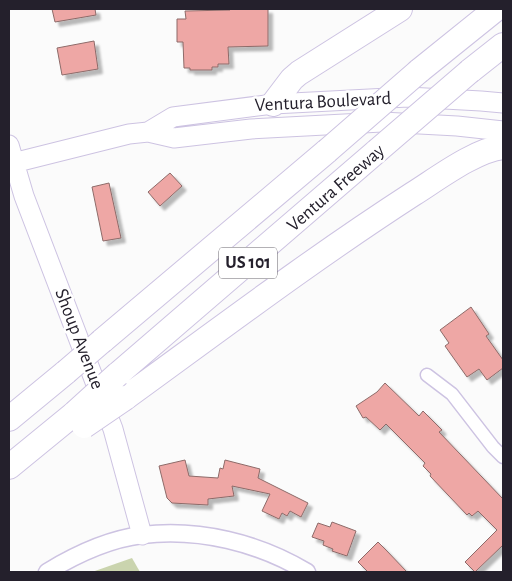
<svg xmlns="http://www.w3.org/2000/svg" width="512" height="581" font-family="'Alegreya Sans',sans-serif">
	<defs>
		<filter id="shadow"><feDropShadow dx="4.5" dy="4.5" stdDeviation="1" flood-color="#0004"/></filter>
	</defs>
	<rect width="100%" height="100%" fill="#fbfbfb"/>
	<path fill="#cad4ae" d="M132 558 140 572H92Z"/>
	<path fill="#eea7a5" stroke="#8d6b69" filter="url(#shadow)" d="M52 9H95L96 15 55 22Z
		M230 9H268V46L228 47 229 64H218V67H212V70H190V68H184L183 42H177V19H186L185 11 230 10Z
		M94 41 98 69 62 75 57 48Z
		M170 173 182 186 160 206 148 192Z
		M109 183 121 238 103 241 92 187Z
		M471 307 489 334 486 336 503 360V368L487 380 479 369 467 377 445 346 449 343 440 330Z
		M385 383 419 416 423 411 442 430 439 432 503 499V545L475 572 465 562 497 530 478 511 472 516 469 513 467 515 430 476 431 474 423 466 425 463 386 424 380 430 366 417 363 418 356 406 377 392Z
		M185 460 189 476 218 478 220 468 223 469 225 460 260 469 258 478 308 503 301 517 290 511 287 516 282 513 279 519 262 511 270 494 232 486 234 496 208 499V505L172 503 167 498 159 466Z
		M332 522 356 531 347 556 332 551 333 549 323 545 324 541 312 537 318 523 330 527Z
		M378 542 386 550 407 572H368L358 562Z"/>
	<g fill="none" stroke-linecap="round" stroke-linejoin="round">
		<defs>
			<path id="minor" d="M427 375 452 394 493 447 503 457"/>
			<path id="tertiary" d="M47 572C75 555 109 539 142 535 199 528 259 543 307 572"/>
			<path id="secondary" d="M148 132 173 117 273 104 408 97 481 101 503 103
				M9 145 24 196 113 429 142 535
				M9 164 129 134 148 132 174 138 251 129 382 122 457 126 503 131"/>
			<path id="motorway" d="M419 71 496 9
				M470 71 503 45
				M273 104 292 79 299 73 400 9
				M102 341 327 151
				M118 374 377 151
				M125 398C220 329 314 258 413 194 437 179 475 150 503 147
				M9 419 66 372
				M9 467 75 413"/>
		</defs>
		<use href="#minor" stroke="#cdc3e2" stroke-width="15"/>
		<use href="#tertiary" stroke="#cdc3e2" stroke-width="19"/>
		<use href="#secondary" stroke="#cdc3e2" stroke-width="21"/>
		<use href="#motorway" stroke="#cdc3e2" stroke-width="26"/>
		<use href="#minor" stroke="#fff" stroke-width="12"/>
		<use href="#tertiary" stroke="#fff" stroke-width="16"/>
		<use href="#secondary" stroke="#fff" stroke-width="19"/>
		<use href="#motorway" stroke="#fff" stroke-width="24"/>
		<defs>
			<path id="motorway-bridge" d="M327 151 419 71
				M377 151 470 71
				M66 372 102 341
				M75 413 118 374
				M84 426 125 398"/>
		</defs>
		<use href="#motorway-bridge" stroke="#cdc3e2" stroke-width="26" stroke-linecap="butt"/>
		<use href="#motorway-bridge" stroke="#fff" stroke-width="24"/>
	</g>
	<g text-anchor="middle" dominant-baseline="central" stroke-width="5" stroke-linejoin="round" paint-order="stroke">
		<rect fill="#fff" stroke="#66636b" stroke-width="1" x="219" y="247.5" width="58" height="31" rx="4"/>
		<g font-size="18" font-weight="bold" fill="#24202c">
			<text x="248" y="263">US 101</text>
		</g>
		<g font-size="19" fill="#24202c" stroke="#fff">
			<text transform="translate(323 102) rotate(-3)">Ventura Boulevard</text>
			<text transform="translate(336 188) rotate(-41)">Ventura Freeway</text>
			<text transform="translate(79 339) rotate(69)">Shoup Avenue</text>
		</g>
	</g>
	<rect width="512" height="581" fill="none" stroke="#24202c" stroke-width="20"/>
</svg>
